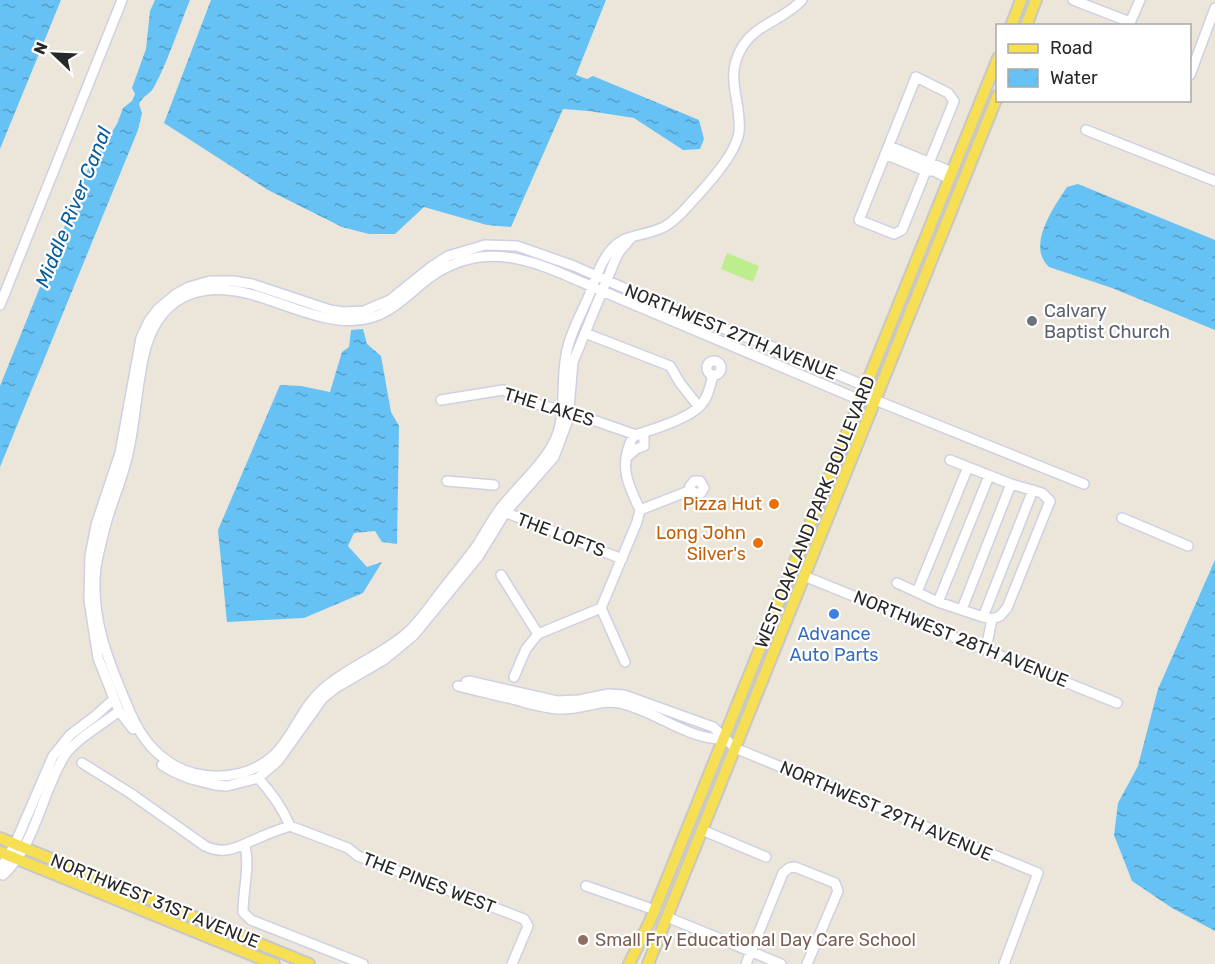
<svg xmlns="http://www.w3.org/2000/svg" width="1215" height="964" font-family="Rubik,sans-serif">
	<defs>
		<pattern id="water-ripples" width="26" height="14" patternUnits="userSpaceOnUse" patternTransform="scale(1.5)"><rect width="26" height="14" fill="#66c2f4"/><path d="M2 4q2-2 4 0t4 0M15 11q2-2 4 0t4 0" fill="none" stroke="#549ec6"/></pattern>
	</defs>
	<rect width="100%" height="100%" fill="#ece5d9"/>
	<path fill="#bcee8d" d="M727 253 759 266 753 282 721 269Z"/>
	<path fill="url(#water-ripples)" d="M0 0H61L0 149Z
		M155 0H190C178 29 169 59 154 87 150 95 143 95 139 104L142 113 138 130 0 467V386L87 171 117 124 123 108 132 101 135 94 132 88 146 49 150 11Z
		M211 0H606L576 75 587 79 593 76 699 120 704 139 700 149 683 150 634 118 589 111 563 109 511 227 487 225 424 207 395 234H369L342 227 268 190 164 123Z
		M1078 184 1215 240V330L1112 288 1049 267C1026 246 1054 207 1067 187Z
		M363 329 367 344 381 356 391 412 399 426 397 544 382 542 375 531 354 533 348 546 367 567 382 562 363 593 304 618 227 622 218 530 280 385 301 386 330 392 342 352 349 347 351 330Z
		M1215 560V931L1172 908 1132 881 1114 835 1118 803 1138 766 1158 689Z"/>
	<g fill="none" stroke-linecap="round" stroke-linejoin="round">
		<defs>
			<path id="minor" d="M802 0C783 21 753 24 740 51 725 79 742 103 739 132 736 155 703 190 687 207 680 215 673 222 664 227 639 239 620 231 604 260 597 272 593 285 588 298 580 316 569 336 566 355 560 386 568 418 552 446 539 469 516 488 500 509 492 520 485 532 478 544 466 561 453 576 440 593 430 606 420 621 408 632 382 655 348 667 323 689 301 708 294 736 274 755 244 783 192 783 161 756 146 744 134 723 127 705 108 661 90 616 96 567 98 554 102 540 105 527 112 501 124 476 129 449 136 416 137 380 146 347 163 290 209 280 260 297 293 307 335 328 370 318 393 312 411 292 429 278 489 234 544 266 602 291L860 400H875
				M1073 0 1130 22
				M1129 25 1140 0
				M1190 75 1215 8
				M916 77 948 93 954 101 902 230 894 234 859 220Z
				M1086 130 1215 181
				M889 146 952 172
				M885 154 926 171H934L949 179
				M0 305 122 0
				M585 333 670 366 680 383 699 407
				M707 368a7 7 0 1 1 14 0a7 7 0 1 1-14 0Z
				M441 400 503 390 531 403 570 412 636 435
				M638 434C655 429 687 419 700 406 708 398 710 386 713 375
				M626 458 636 449 644 446V438
				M447 481 494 485
				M640 510 691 490 694 493H701L704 488 700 481H694L690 486 691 490
				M640 510C630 488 620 471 629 446 631 441 631 438 636 435H641
				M502 511 622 559
				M1122 518 1188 546
				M501 575 538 634
				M804 576 1117 703
				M897 583 938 602 983 617 992 619 1000 616 1007 608 1050 501 1042 493 1011 484 950 460
				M917 592 968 467
				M938 602 989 476
				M962 609 1011 484
				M983 617 1033 490
				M986 649 992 619
				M625 662 601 608 637 522 640 510
				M514 677 526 649 538 634 601 608
				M458 686C477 691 497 695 516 700 531 704 546 709 561 709 581 710 600 699 620 703 656 711 686 739 723 739
				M465 688 466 682 469 681 557 701 579 700 609 694 624 695 713 727 735 748 1038 873 1004 964
				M114 699 95 716 70 735 53 756 15 844 2 866 3 875C37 843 41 793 65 755 76 739 103 724 119 711
				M133 729 119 711 98 658 89 600 90 556 96 525 120 453 141 338 149 321 158 309 176 294 189 287 210 281H233L252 284 330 310 343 312 364 311 390 300 431 267 448 256 485 245 517 246 574 266 674 310 773 347 865 386 875 400 1084 484
				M82 763 130 793 205 846C228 857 242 844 263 836 272 832 281 829 290 826 282 807 272 793 258 778
				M162 765 174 772 191 779 215 785 227 786 258 778 278 761 323 698 337 687 385 659 414 635 478 557 505 513 554 457 568 420 573 362 615 260 619 252 630 239
				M290 826 348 848 358 856 524 919 528 926 512 964
				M702 830 766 857
				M245 846C250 867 243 890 243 912L251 920 363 964
				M586 886 655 910
				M667 917 781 964
				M746 964 783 873 789 868 795 867 835 883 838 891 807 964"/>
			<path id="major" d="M1011 26 1021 0
				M1026 26 1036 0
				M0 838 309 964
				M0 852 274 964
				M629 964 650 921 998 58
				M648 964 998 95"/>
		</defs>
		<use href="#minor" stroke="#ced0e3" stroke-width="12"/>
		<use href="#major" stroke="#c7c7c7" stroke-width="14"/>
		<use href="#minor" stroke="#fff" stroke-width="9"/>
		<use href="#major" stroke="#f7df53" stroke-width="10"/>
	</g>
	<circle fill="#6b7280" stroke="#fff" stroke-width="2" cx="1032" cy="321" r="6"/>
	<g fill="#e8710a" stroke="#fff" stroke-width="2">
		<circle cx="774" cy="504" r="6"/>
		<circle cx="758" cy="543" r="6"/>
	</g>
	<circle fill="#3f7fe0" stroke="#fff" stroke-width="2" cx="834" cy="614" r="6"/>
	<circle fill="#8d6e63" stroke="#fff" stroke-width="2" cx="583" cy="940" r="6"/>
	<g text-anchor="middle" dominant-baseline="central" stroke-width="4.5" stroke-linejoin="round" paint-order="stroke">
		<g font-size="18" fill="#5b616d" stroke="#fff" text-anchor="start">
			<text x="1044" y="311">Calvary<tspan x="1044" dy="21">Baptist Church</tspan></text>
		</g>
		<g font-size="18" fill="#282828" stroke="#fff">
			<text transform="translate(731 332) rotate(22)">NORTHWEST 27TH AVENUE</text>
			<text transform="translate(549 407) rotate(17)">THE LAKES</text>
			<text transform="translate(815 512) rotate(-68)">WEST OAKLAND PARK BOULEVARD</text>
			<text transform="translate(561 535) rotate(21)">THE LOFTS</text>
			<text transform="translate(961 639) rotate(22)">NORTHWEST 28TH AVENUE</text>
			<text transform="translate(886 811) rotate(23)">NORTHWEST 29TH AVENUE</text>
			<text transform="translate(429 883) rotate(21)">THE PINES WEST</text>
			<text transform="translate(155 901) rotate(22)">NORTHWEST 31ST AVENUE</text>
		</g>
		<g font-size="18" fill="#c56008" stroke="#fff" text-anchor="end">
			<text x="762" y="504">Pizza Hut</text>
			<text x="746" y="533">Long John<tspan x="746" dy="21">Silver's</tspan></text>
		</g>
		<g font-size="18" fill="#366cbe" stroke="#fff">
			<text x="834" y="634">Advance<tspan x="834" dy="21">Auto Parts</tspan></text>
		</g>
		<g font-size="18" fill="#785e54" stroke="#fff" text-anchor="start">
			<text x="595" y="940">Small Fry Educational Day Care School</text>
		</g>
		<g font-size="20" font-style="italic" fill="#075d9e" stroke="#fff">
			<text transform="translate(73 207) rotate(-68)">Middle River Canal</text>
		</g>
	</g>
	<rect x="996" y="24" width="195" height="78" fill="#ffffff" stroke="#a9a9a9" stroke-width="1.5"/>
	<rect x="1008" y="44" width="30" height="9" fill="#f7df53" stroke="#a9a9a9" stroke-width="1.5"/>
	<text x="1050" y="54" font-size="18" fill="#282828">Road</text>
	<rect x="1008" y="69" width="30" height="18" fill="url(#water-ripples)" stroke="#a9a9a9" stroke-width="1.5"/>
	<text x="1050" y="84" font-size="18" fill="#282828">Water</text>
	<g transform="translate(54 54) rotate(293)" stroke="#ffffff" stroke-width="4.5" paint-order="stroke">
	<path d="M0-4.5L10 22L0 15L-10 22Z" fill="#282828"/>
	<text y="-9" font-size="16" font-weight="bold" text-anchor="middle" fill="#282828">N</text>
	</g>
</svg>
